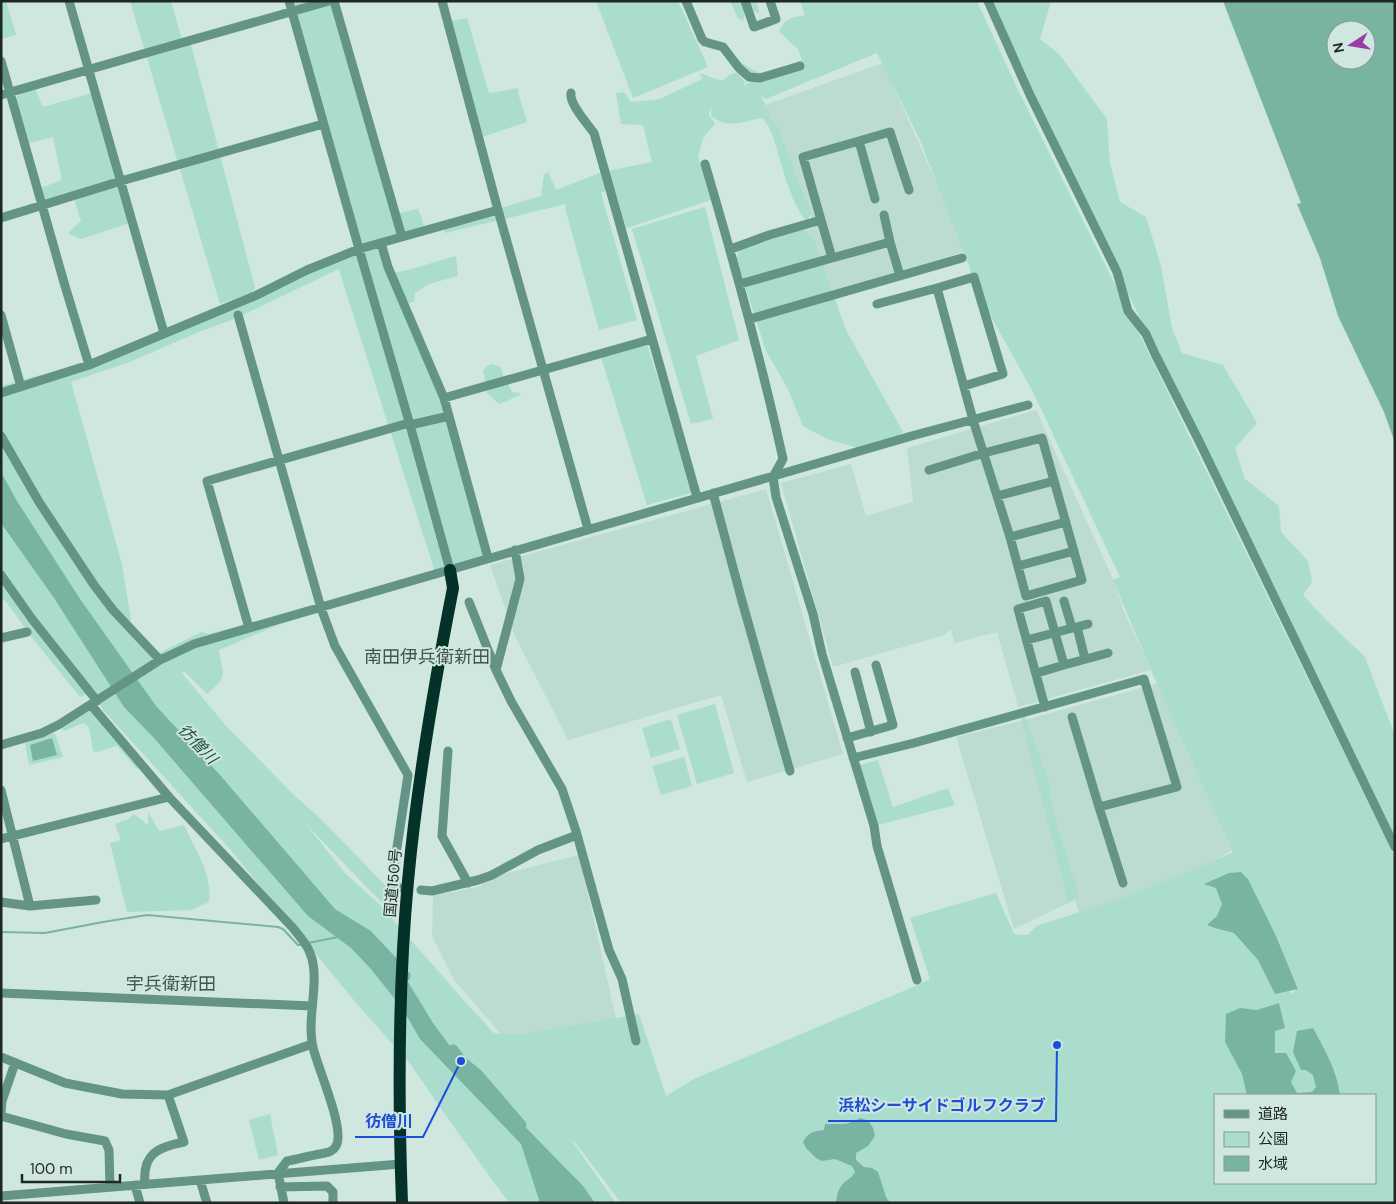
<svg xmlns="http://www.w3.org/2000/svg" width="1396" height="1204" font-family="'DM Sans','Noto Sans JP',sans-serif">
	<rect width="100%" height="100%" fill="#cfe7df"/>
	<path fill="#bcdcd1" d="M883 63 967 251 755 313 737 250 815 227 765 105Z
		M1036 410 1112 577 1124 611 1151 670 1018 707 997 632 954 643 951 628 945 635 833 667 781 483 851 464 866 516 913 502 907 448Z
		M766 489 843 754 747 782 721 695 568 740 515 636 490 565Z
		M1159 683 1232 850 1189 876 1080 916 1075 900 1014 929 956 737 1025 720Z
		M579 855 616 1018 507 1041 454 980 432 936 433 896 482 886V883L507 873Z"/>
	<path fill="#aaddcd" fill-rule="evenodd" d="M1 1H6L16 35 1 39Z
		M130 1H171L182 40 190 41 255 288 251 293 220 304Z
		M294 1H332L395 214 418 209 426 230 381 243 393 273C414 270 435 261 456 256L458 276 429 284 415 293 414 302 405 304 441 399 488 558 436 575 339 270 341 268 234 319 199 332 127 363 71 382 122 564 131 620 126 623 155 655 201 632 208 634 315 605 317 613 278 625 219 650 223 675 219 683 207 694 184 671 182 673 227 727 295 796 322 820 386 886 392 900 381 902 305 823 345 873 381 906 468 1005 494 1033 517 1035 639 1014 666 1096 694 1079 913 987 930 979 910 918 996 893 1014 934 1028 935 1036 926 1114 901 1187 872 1191 871 1233 852 1154 677 1113 580 1120 577 1034 394 983 302 920 140 877 53 766 99 761 96 776 127 780 129 781 137 811 213 807 222C792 205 783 171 777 149 773 138 771 127 762 118 743 121 729 130 711 116V105L709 115 715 124 703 138 698 157 711 200 621 230 609 189 601 193 637 320 599 330 565 208 566 204 445 233 444 225 541 196 544 175 548 172 556 190 602 172 652 162 643 125 621 124 616 93 624 92 631 102 660 99 702 79 700 73C708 75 714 80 723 80L729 75 737 72 745 82 744 86 752 81 730 56 755 71 765 75 802 60 798 49 779 32C785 18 791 18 805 15L800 1H977L1016 86 1128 311 1395 857V1203H621L574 1141H572L616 1203H509L449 1120 411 1065 357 1004 228 847 103 710 93 692 80 697 33 639 5 600 1 601V386L122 352 215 313 236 309 316 266 359 249ZM1234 873 1248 879 1277 939 1298 988 1291 994ZM1215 1095H1375V1183H1215Z
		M596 1H678L708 67 633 98Z
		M730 1H757L759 13 745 8 743 21 738 18Z
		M988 1H1051L1040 39 1059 54 1107 119 1110 163 1120 202 1146 217 1161 266 1172 328 1182 353 1223 365 1257 423 1235 448 1245 479 1279 506 1281 532 1308 561 1312 582 1303 595 1327 621 1365 657 1395 736V850Z
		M467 18 489 93 518 88 519 96 527 122 479 138 448 21Z
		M34 86 43 107 92 93 133 222 81 239 68 233 81 221 73 196 65 193 43 205 41 188 62 180 53 137 26 144 15 98Z
		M705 207 739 340 696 356 713 419 691 424 632 229Z
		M805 230 815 242 846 330 903 432 890 442 864 450 827 439 803 426 788 389 766 351 736 258 743 248 778 233Z
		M646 341 695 492 647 505 600 354Z
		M492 364 501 367C501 376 509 384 512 392L519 393 521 395C513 397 507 402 499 404L488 394 485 387V380L483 371 487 366Z
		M715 704 734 773 697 784 677 715Z
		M90 711 139 767 137 769 117 746 97 752 93 751 89 727 83 723 64 731 62 729 86 712Z
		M1025 717 1048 779 1054 815 1079 896 1068 902 1021 718Z
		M671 719 680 749 651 758 642 728Z
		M55 733 63 757 29 765 25 743Z
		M684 757 692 786 661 795 652 766Z
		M878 760 893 807 948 788 955 805 874 826 856 766Z
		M148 812 159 831 184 825C195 849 213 875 209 902L191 910 127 912 110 843 121 840 115 824 128 819 134 814 148 825Z
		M270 1114 278 1155 259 1160 249 1120Z"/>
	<path fill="#79b4a2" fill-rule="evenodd" d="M1223 1H1395V443L1384 412 1338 316 1320 258 1297 204 1301 203ZM1336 30H1366V60H1336Z
		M1 472 17 501 80 599 156 706 220 775 347 923 402 972 433 1023 461 1061 583 1186 595 1203H540L521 1144 420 1039 402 1008 370 968 351 948 308 916 153 737 124 707 54 598 1 523Z
		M52 738 57 755 33 761 30 745Z
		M1241 872 1248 879 1276 936 1298 989 1275 994 1258 960 1234 933 1215 928 1207 925 1217 916 1222 904 1216 888 1204 884 1229 873Z
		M1279 1003 1285 1028 1275 1031V1053H1286L1296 1071 1291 1082 1297 1093 1312 1092 1316 1087 1313 1075 1306 1070H1301L1293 1052 1297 1031 1313 1028C1325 1050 1337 1071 1340 1095H1247L1242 1074 1225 1042 1226 1014 1240 1008 1257 1010Z
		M861 1118C871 1121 873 1126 875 1136L868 1146 856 1153V1160L864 1167 872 1168 878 1172 886 1197 890 1203H836C837 1194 839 1186 846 1181 850 1178 852 1177 855 1172L852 1166 835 1159 822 1161 816 1158 806 1148 803 1142C808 1132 814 1131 824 1130L825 1124H846Z"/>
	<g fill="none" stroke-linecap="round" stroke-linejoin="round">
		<path stroke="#79b4a2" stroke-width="2" d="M1 932 45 933 103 922 147 915 278 927 283 929 298 945H301
			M308 943 338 937"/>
		<path stroke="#79b4a2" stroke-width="11" d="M334 915 367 935 402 972 405 976
			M453 1050 461 1061 478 1075 521 1125"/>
		<path stroke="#639486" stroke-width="9" d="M69 1 164 333
			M289 1 359 249 410 425 450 570
			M334 1 402 237
			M442 1 498 210 588 529
			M686 1 702 39 705 42 723 47 739 68 749 77 760 78 800 66
			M745 1 754 27 776 19 770 1
			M988 1 1030 95 1117 272 1128 311 1146 334 1155 354 1199 441 1395 847
			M1 61 65 286 89 365
			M571 93C569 104 587 123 594 133L697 497
			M1 95 146 53 329 1
			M705 164C734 262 761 359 783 459L773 477 776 497 813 614 822 654 874 826 877 846 917 980
			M875 199 859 141 890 132 909 190
			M884 215 890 242 900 276
			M1 218 121 181 323 124
			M821 220 803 157 859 141
			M381 243 388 267 444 398 488 558
			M731 249 769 235 821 220 832 258 890 242
			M740 284 832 258
			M937 288 974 277 1003 374 964 386
			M877 304 937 288 973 420 1010 537 1026 596 1082 580 1042 438 984 453 929 470
			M1 315 21 387
			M238 315 321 608 335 646 408 775 391 887 400 888
			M750 319 962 258
			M1 393 89 365 259 294 307 270 359 249 498 210
			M444 398 652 339
			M410 425 449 416
			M1 436 39 502 94 585 113 610 160 660
			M713 493 742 601 790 771
			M997 496 1054 481
			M1010 537 1066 522
			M1018 566 1074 551
			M1 575 32 619 97 701
			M1064 601 1072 628
			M469 602 496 670 511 701 562 789 576 831 609 950 622 979 636 1041
			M1077 627 1085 659
			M249 628 207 481 409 423
			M1 638 27 632
			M1027 640 1088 624
			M1064 665 1108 653
			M496 670 520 579 515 550
			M855 672 871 732
			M1037 673 1064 665 1046 601 1018 609 1045 707
			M91 705 169 797 293 928C299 936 307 944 310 953 321 979 306 1018 313 1047 317 1067 346 1130 336 1146 335 1148 333 1150 331 1151 328 1153 324 1153 320 1154 309 1156 298 1159 287 1161L278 1173 284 1203
			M1072 717 1099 807
			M847 738 893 725 876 665
			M1 745 42 733 60 724 160 660 194 644 915 435 1028 405
			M448 751 442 836 468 883
			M853 758 914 743 1144 679 1177 787 1099 807 1123 883
			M1 790 30 906
			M1 839 169 797
			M421 890 432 891 478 880 492 875 538 850 577 835
			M1 902 30 906 96 900
			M1 993 312 1006
			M1 1057 65 1083 122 1094 168 1095 312 1044
			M1 1113 2 1101 15 1063
			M1 1116 66 1134 105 1141 109 1150 110 1187
			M200 1180 207 1203
			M145 1184C142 1154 158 1147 184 1142L168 1095
			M135 1185 140 1203
			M280 1187 327 1186 333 1192V1203
			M1 1196 401 1164"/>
		<path stroke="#053228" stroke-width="12" d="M402 1203C398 1095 398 988 408 881 417 782 434 685 453 588L450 570"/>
	</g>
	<g text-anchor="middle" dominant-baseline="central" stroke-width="4" stroke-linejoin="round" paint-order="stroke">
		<g font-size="15" fill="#1e2724" stroke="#cfe7df">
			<text transform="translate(393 883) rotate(-85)">国道150号</text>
		</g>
		<g font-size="16" font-style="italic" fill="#1d4f42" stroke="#cfe7df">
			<text transform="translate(198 744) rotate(46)">彷僧川</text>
		</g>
		<g font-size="18" fill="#41554f" stroke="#cfe7df">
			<text x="427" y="657">南田伊兵衛新田</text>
			<text x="171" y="984">宇兵衛新田</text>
		</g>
	</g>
	<path fill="none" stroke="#1d4ed8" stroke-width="2" d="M1057 1045L1056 1121H828M461 1061L423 1137H355"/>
	<g fill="#1d4ed8" stroke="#cfe7df" stroke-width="2">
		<circle cx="1057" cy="1045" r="5"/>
		<circle cx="461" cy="1061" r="5"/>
	</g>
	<g font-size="16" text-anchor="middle" font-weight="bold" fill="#1d4ed8" stroke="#cfe7df" stroke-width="4" stroke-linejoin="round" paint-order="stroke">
		<text x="942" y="1111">浜松シーサイドゴルフクラブ</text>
		<text x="389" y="1127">彷僧川</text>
	</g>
	<rect width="1396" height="1204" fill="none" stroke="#1e2724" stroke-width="5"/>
	<rect x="1214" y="1094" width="162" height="90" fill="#cfe7df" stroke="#889a94"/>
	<rect x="1224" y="1110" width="25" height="8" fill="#639486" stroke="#889a94"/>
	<text x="1258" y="1119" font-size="15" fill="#1e2724">道路</text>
	<rect x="1224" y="1132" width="25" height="15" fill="#aaddcd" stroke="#889a94"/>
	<text x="1258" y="1144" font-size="15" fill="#1e2724">公園</text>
	<rect x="1224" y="1156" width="25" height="15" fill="#79b4a2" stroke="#889a94"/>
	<text x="1258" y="1169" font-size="15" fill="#1e2724">水域</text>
	<g transform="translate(1351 45) rotate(258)"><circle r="24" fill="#cfe7df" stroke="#889a94"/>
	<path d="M0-4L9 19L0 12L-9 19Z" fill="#9b3ca5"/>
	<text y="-8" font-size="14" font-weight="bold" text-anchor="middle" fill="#1e2724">N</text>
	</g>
	<path d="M22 1174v8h98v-8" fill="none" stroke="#1e2724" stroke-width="2.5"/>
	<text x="30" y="1174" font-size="15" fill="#1e2724" stroke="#cfe7df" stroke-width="4" paint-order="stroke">100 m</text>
</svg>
